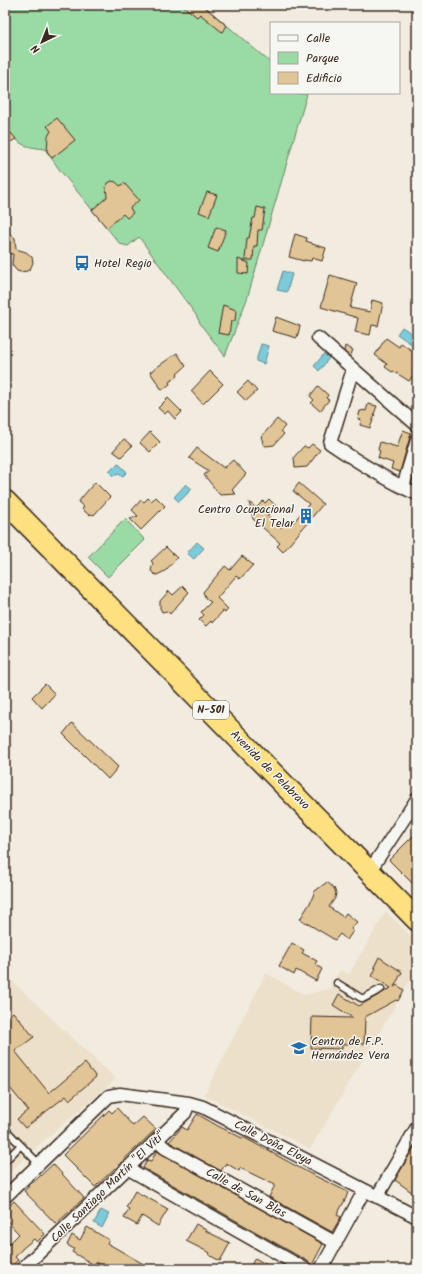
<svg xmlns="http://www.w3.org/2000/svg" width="422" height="1274" font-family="Kalam,sans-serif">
	<rect width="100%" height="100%" fill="#f2ece0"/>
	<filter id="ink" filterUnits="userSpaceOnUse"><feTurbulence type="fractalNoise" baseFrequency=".025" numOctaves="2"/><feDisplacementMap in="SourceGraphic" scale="8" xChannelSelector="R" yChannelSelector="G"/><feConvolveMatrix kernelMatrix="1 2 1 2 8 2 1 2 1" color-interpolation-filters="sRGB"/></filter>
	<g filter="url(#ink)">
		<path fill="#ede0ca" d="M386 911 417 943V969L310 1149 204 1095 266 973 305 995 330 988 340 970 349 974Z
			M5 974 116 1079 38 1146 5 1177Z"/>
		<path fill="#9adba5" stroke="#6a8262" d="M5 5H203L271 63V93L307 94 247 299 225 356 201 325 196 315 139 237 128 246 120 244 59 169 45 149C21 146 21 146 5 126Z
			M125 519 145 540 108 577 88 557Z"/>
		<path fill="#7dcadb" stroke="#638a8f" d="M283 271 292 274 287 292 277 290Z
			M402 327 416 336 411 344 397 334Z
			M261 344 269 346 264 364 256 361Z
			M324 354 329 358 319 371 314 366Z
			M118 463 127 472 122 477 119 474 113 476 109 472Z
			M186 484 192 489 179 502 174 497Z
			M197 542 204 548 194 559 187 553Z
			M101 1210 109 1214 102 1228 94 1223Z"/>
		<path fill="#e2c596" stroke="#3b2a1e" d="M182 5H209L206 8 227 26 222 32 200 14 197 17Z
			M57 118 75 140 52 158 47 151 48 136 51 131 47 126Z
			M5 126 16 139 5 145Z
			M112 181 116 182 120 186 124 183 139 200 130 208 133 213 127 218 123 214 107 228 92 210 107 197 106 187 108 183Z
			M207 192 217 195 209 216 199 212Z
			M257 207 265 209 262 230H258L257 246H254L253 260H245L247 238H249L253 218H255Z
			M216 227 226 230 218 252 208 248Z
			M5 230 15 238 16 249 26 252 32 257 33 263 30 269 27 271 20 272 17 271 12 265 13 254 5 253Z
			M295 234 307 238 306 241 312 243V244L326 248 322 261 312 258 311 261 304 260V261L289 257Z
			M238 259 249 263 248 274 238 273Z
			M330 275 357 283 350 308 370 312 372 300 383 303 378 326 372 325 370 335 355 332 358 318 321 307Z
			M223 305 236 310 235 321H231L229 335 218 333Z
			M276 317 300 326 297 338 272 331Z
			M386 338 399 347 401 343 417 354V369L409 381 393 371 392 372 385 367 387 364 375 355Z
			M345 346 353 350 350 357 344 351Z
			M177 353 186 366 177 374 178 376 169 382 170 384 162 390 150 372Z
			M210 371 223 384 203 404 191 391Z
			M248 381 257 391 246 401 237 392Z
			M318 386 328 395 326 398 329 400 320 411 311 403 314 400 310 396Z
			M168 398 182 412 175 419 168 411 165 414 158 408Z
			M368 404 377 406 374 414 375 415 370 428 360 425 361 420 358 419 360 411H362L363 410 366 411Z
			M277 419 285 426 281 431 284 434 274 445 266 446 263 444 262 439 261 437Z
			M403 430 411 433 400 472 391 469 393 463 378 458 380 451 378 450 380 442 397 447Z
			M150 432 160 442 150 452 140 443Z
			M124 439 132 446 121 457 113 451Z
			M312 444 320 450 307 467 295 468 294 457 304 446 308 448Z
			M197 448 224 468 233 460 246 474 232 490 236 494 220 495 204 475 209 471 189 458Z
			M95 482 110 497 94 515 92 514 89 515 82 509 84 507 78 502Z
			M299 483 323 504 283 552 277 546 280 543 253 519 249 502 256 508 263 501 265 503 269 499 276 506 267 516 281 528 287 521 291 525 309 504 293 491Z
			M156 497 165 506 141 530 130 519 138 516 132 510 141 500 144 502 148 498 151 501Z
			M166 547 177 558 165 571 157 575 154 574 151 571 153 563 151 561Z
			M242 556 253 565 240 579 236 576 217 598 228 609 225 613 223 611 212 623 211 621 206 626 199 620 204 615 201 612 211 602 206 599 203 592 225 566 230 570Z
			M183 586 189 592 170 614 167 611 162 612 160 608V601L169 591 173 595Z
			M45 684 55 694 42 708 32 697Z
			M72 723 118 767 108 779 63 734Z
			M417 832V888L389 860Z
			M327 882 334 888 336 893 335 898 329 907 343 917 346 913 357 922 351 929 353 931 347 940 340 934 335 940 300 919 310 903 315 891Z
			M292 943 304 950 302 953 317 961 315 964 322 969 316 981 296 970 294 975 279 966Z
			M379 957 402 972 394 987 397 985 404 990 398 1001 396 1000 365 1017 364 1044H342V1049L311 1048 312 1017 353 1018 333 1005 339 994 359 1006 391 988 372 976 376 968 374 967Z
			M13 1012 34 1037 15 1051 49 1093 85 1063 96 1077 69 1100 66 1096 25 1128 17 1119 28 1110 5 1082V1019Z
			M117 1108 133 1126 143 1117 156 1129 95 1187 63 1155 109 1110 112 1113Z
			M197 1114 218 1126 242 1138 243 1137 309 1173 348 1192 346 1198 337 1215 341 1217 332 1232 269 1197 275 1185 240 1168 239 1171 226 1163 221 1171 169 1142 182 1127 187 1130Z
			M417 1142V1196L395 1180Z
			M157 1151 323 1244 312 1265 309 1262 143 1168 147 1160 151 1161Z
			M53 1164 84 1198 56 1224 24 1191Z
			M135 1191 168 1209 158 1226 142 1216 137 1225 124 1218 129 1209 126 1207Z
			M14 1201 45 1234 37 1242 34 1239 23 1248 15 1257 18 1260 10 1268 5 1262V1248L19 1234 5 1219V1215L9 1212 6 1209Z
			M196 1224 206 1230V1231L230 1243 220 1261 209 1255 210 1253 186 1241Z
			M87 1227 109 1240 107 1243 152 1269H108L96 1262 94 1265 72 1252 74 1249 67 1245 72 1235 80 1240Z
			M255 1258 274 1269H249Z"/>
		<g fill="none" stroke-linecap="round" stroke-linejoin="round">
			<defs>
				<path id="service" d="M337 983 361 998H364L381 989
					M5 1129 39 1164
					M5 1161 20 1146"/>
				<path id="minor" d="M318 338 417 425
					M353 369 330 443C358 462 386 480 417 494
					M403 487 417 440
					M369 872 417 799
					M157 1141 165 1148 336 1243
					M127 1168 305 1269
					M5 1197 109 1096 120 1094 189 1103 203 1107 417 1217
					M377 1197 417 1127
					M22 1269 185 1113 189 1103
					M321 1269 364 1191"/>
				<path id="trunk" d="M5 501 417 920"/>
			</defs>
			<use href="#service" stroke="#3b2a1e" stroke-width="9"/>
			<use href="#minor" stroke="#3b2a1e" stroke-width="15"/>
			<use href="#trunk" stroke="#3b2a1e" stroke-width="24"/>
			<use href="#service" stroke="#f6f6f2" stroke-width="6"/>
			<use href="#minor" stroke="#f6f6f2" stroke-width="12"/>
			<use href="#trunk" stroke="#fde080" stroke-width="21"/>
		</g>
	</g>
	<defs>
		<symbol id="bus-bare" viewBox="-9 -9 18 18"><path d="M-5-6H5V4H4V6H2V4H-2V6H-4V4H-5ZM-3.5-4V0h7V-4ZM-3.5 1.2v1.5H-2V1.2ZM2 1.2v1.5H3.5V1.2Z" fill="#1f6fb2" stroke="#f6f6f2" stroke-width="2.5" paint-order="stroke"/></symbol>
		<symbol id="building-bare" viewBox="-9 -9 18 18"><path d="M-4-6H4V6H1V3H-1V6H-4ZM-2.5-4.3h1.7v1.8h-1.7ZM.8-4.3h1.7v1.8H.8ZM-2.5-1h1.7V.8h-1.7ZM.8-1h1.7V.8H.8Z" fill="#1f6fb2" stroke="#f6f6f2" stroke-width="2.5" paint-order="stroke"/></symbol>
		<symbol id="school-bare" viewBox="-9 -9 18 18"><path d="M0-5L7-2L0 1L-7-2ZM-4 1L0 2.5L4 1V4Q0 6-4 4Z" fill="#1f6fb2" stroke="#f6f6f2" stroke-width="2.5" paint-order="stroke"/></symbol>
	</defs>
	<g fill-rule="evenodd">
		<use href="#bus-bare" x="71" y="252" width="22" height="22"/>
		<use href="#building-bare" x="295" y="505" width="22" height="22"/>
		<use href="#school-bare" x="288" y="1037" width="22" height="22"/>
	</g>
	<g text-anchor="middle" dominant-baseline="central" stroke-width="3" stroke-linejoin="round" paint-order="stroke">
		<rect fill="#f6f6f2" stroke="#73675e" stroke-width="1" x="193" y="701" width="36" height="18" rx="3"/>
		<g font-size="11" font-weight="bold" fill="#3b2a1e">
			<text x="211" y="710">N-501</text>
		</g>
		<g font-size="12" fill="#3b2a1e" stroke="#f6f6f2" text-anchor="start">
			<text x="94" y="263">Hotel Regio</text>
			<text x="294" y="509" text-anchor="end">Centro Ocupacional<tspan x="294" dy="14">El Telar</tspan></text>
			<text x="311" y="1041">Centro de F.P.<tspan x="311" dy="14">Hernández Vera</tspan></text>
		</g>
		<g font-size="12" fill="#3b2a1e" stroke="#f6f6f2">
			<text transform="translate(270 770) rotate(45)">Avenida de Pelabravo</text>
			<text transform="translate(273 1143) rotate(27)">Calle Doña Eloya</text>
			<text transform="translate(108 1187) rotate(-44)">Calle Santiago Martín "El Viti"</text>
			<text transform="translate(246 1193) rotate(29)">Calle de San Blas</text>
		</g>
	</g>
	<rect width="422" height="1274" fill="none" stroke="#f6f6f2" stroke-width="20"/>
	<rect x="10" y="10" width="402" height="1254" fill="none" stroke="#3b2a1e" stroke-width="1.5" filter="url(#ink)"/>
	<rect x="270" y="22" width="130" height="72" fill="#f6f6f2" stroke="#aba49d"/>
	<rect x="278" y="35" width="20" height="6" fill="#f6f6f2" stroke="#aba49d"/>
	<text x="306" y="42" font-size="12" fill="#3b2a1e">Calle</text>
	<rect x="278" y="52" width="20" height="12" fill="#9adba5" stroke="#aba49d"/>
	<text x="306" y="62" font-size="12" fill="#3b2a1e">Parque</text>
	<rect x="278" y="72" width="20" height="12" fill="#e2c596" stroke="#aba49d"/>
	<text x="306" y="82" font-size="12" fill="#3b2a1e">Edificio</text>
	<g transform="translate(42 42) rotate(223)" stroke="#f6f6f2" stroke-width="3" paint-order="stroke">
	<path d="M0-3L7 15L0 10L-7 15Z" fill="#3b2a1e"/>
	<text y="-6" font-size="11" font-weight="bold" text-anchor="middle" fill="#3b2a1e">N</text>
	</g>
</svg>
